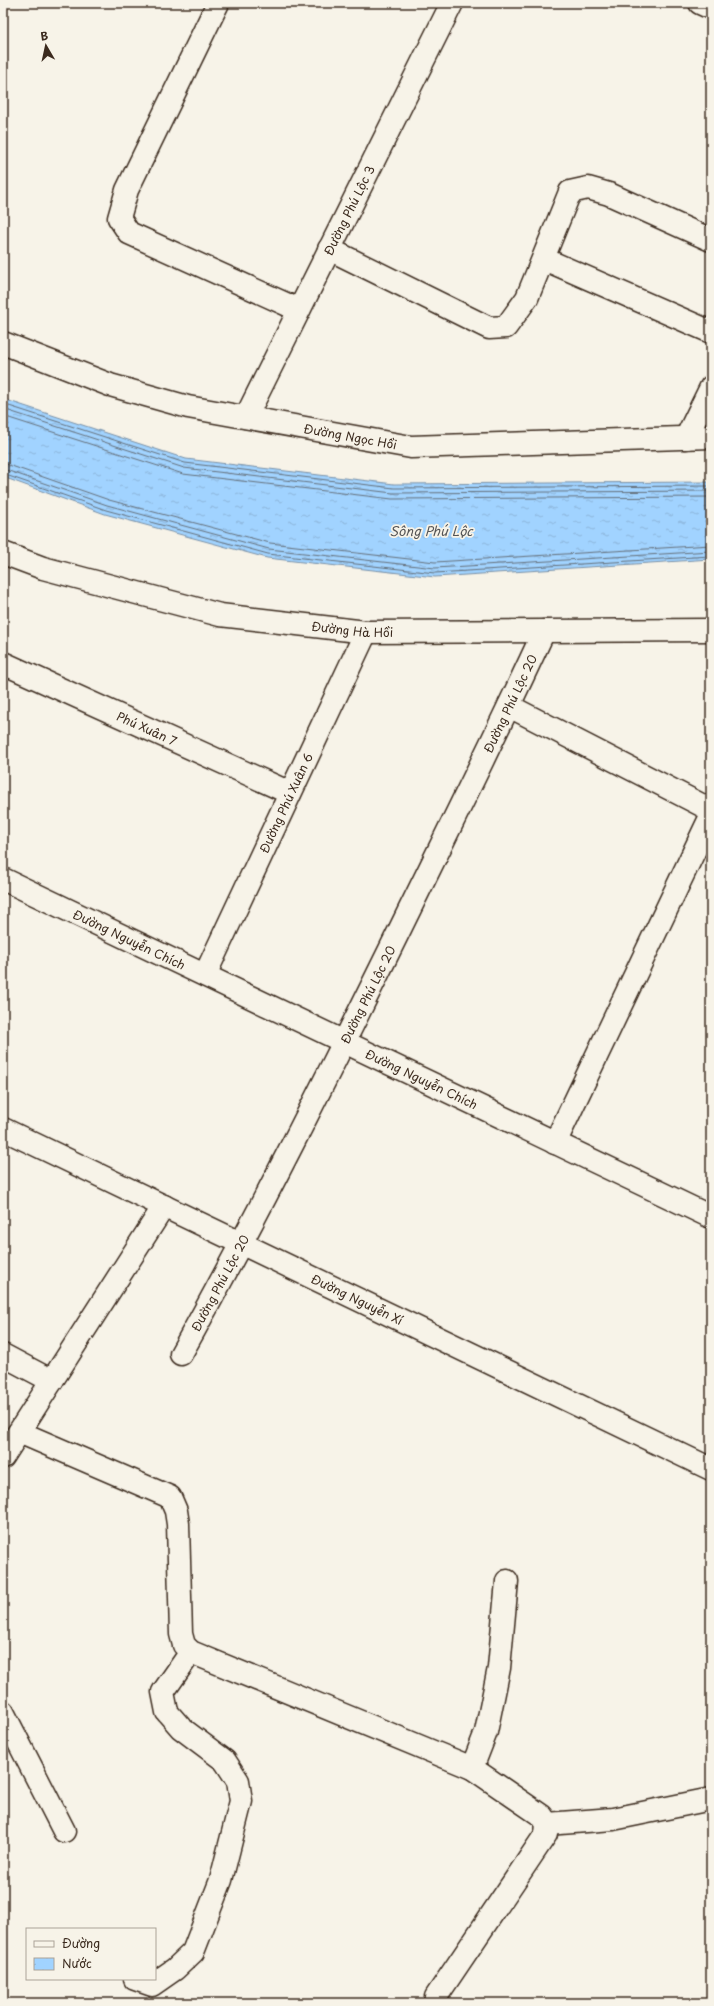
<svg xmlns="http://www.w3.org/2000/svg" width="714" height="2006" font-family="'Playpen Sans',sans-serif">
	<defs>
		<pattern id="water-ripples" width="26" height="14" patternUnits="userSpaceOnUse"><rect width="26" height="14" fill="#a1d3ff"/><path d="M2 4q2-2 4 0t4 0M15 11q2-2 4 0t4 0" fill="none" stroke="#8cb5da"/></pattern>
	</defs>
	<rect width="100%" height="100%" fill="#f7f3e8"/>
	<filter id="ink" filterUnits="userSpaceOnUse"><feTurbulence type="fractalNoise" baseFrequency=".025" numOctaves="2"/><feDisplacementMap in="SourceGraphic" scale="8" xChannelSelector="R" yChannelSelector="G"/><feConvolveMatrix kernelMatrix="1 2 1 2 8 2 1 2 1" color-interpolation-filters="sRGB"/></filter>
	<g filter="url(#ink)">
		<path fill="url(#water-ripples)" stroke="#788fa5" d="M3 399 186 459 394 484 711 482V559L435 577 267 558 105 514 3 477Z"/>
		<g fill="none" stroke-linecap="round" stroke-linejoin="round">
			<path stroke="#646e78" stroke-width="1" d="M3 404 185 463 394 488 711 486
				M3 409 184 468 393 493 711 491
				M3 416 183 474 392 499 711 497
				M3 463 109 500 270 543 435 562 711 545
				M3 469 107 505 269 549 435 568 711 551
				M3 474 106 510 268 554 435 573 711 556"/>
			<defs>
				<g id="minor">
					<path d="M218 3 127 190 119 218 129 233 299 310"/>
					<path d="M700 3 711 8"/>
					<path d="M329 249 489 328 506 327 527 298 570 192 588 188 609 194 711 240"/>
					<path d="M544 259 711 332"/>
					<path id="s1" d="M3 343 110 385 188 407 411 447 711 437"/>
					<path id="s2" d="M246 417 452 3"/>
					<path d="M686 438 711 387"/>
					<path id="s3" d="M3 553 43 568 220 615 366 632 711 630"/>
					<path id="s4" d="M3 663 290 793"/>
					<path d="M509 706 711 810"/>
					<path id="s5" d="M3 879 711 1217"/>
					<path id="s6" d="M205 975 366 632"/>
					<path id="s7" d="M3 1129 711 1469"/>
					<path d="M555 1143 711 816"/>
					<path id="s8" d="M181 1354C259 1214 330 1071 401 927 449 829 498 731 544 631"/>
					<path d="M3 1355 52 1381"/>
					<path d="M19 1432 170 1497 176 1511 178 1524 181 1634 184 1645 191 1652 472 1768 542 1816 547 1824 546 1834 436 1997 435 2003"/>
					<path d="M3 1457 164 1206"/>
					<path d="M3 1712 64 1831"/>
					<path d="M472 1768 486 1732 499 1668 507 1581"/>
					<path d="M547 1824 613 1819 711 1799"/>
					<path d="M135 1979 152 1985 175 1969 193 1952 221 1880 241 1801 238 1781 225 1761 181 1728 167 1712 163 1692 191 1652"/>
				</g>
			</defs>
			<use href="#minor" stroke="#3b2a1e" stroke-width="25"/>
			<use href="#minor" stroke="#f7f3e8" stroke-width="22"/>
		</g>
	</g>
	<g text-anchor="middle" dominant-baseline="central" stroke-width="3.5" stroke-linejoin="round" paint-order="stroke">
		<g font-size="12" fill="#3b2a1e" stroke="#f7f3e8">
			<text stroke="none"><textPath href="#s2" startOffset="231">Đường Phú Lộc 3</textPath></text>
			<text stroke="none"><textPath href="#s1" startOffset="361">Đường Ngọc Hồi</textPath></text>
			<text stroke="none"><textPath href="#s3" startOffset="359">Đường Hà Hồi</textPath></text>
			<text stroke="none"><textPath href="#s8" startOffset="729">Đường Phú Lộc 20</textPath></text>
			<text stroke="none"><textPath href="#s4" startOffset="158">Phú Xuân 7</textPath></text>
			<text stroke="none"><textPath href="#s6" startOffset="190">Đường Phú Xuân 6</textPath></text>
			<text stroke="none"><textPath href="#s5" startOffset="140">Đường Nguyễn Chích</textPath></text>
			<text stroke="none"><textPath href="#s8" startOffset="405">Đường Phú Lộc 20</textPath></text>
			<text stroke="none"><textPath href="#s5" startOffset="464">Đường Nguyễn Chích</textPath></text>
			<text stroke="none"><textPath href="#s8" startOffset="81">Đường Phú Lộc 20</textPath></text>
			<text stroke="none"><textPath href="#s7" startOffset="393">Đường Nguyễn Xí</textPath></text>
		</g>
		<g font-size="13" font-style="italic" fill="#545456" stroke="#f7f3e8">
			<text x="431" y="530">Sông Phú Lộc</text>
		</g>
	</g>
	<rect width="714" height="2006" fill="none" stroke="#f7f3e8" stroke-width="16"/>
	<rect x="8" y="8" width="698" height="1990" fill="none" stroke="#3b2a1e" stroke-width="1.5" filter="url(#ink)"/>
	<rect x="26" y="1928" width="130" height="52" fill="#f7f3e8" stroke="#aca397"/>
	<rect x="34" y="1941" width="20" height="6" fill="#f7f3e8" stroke="#aca397"/>
	<text x="62" y="1948" font-size="12" fill="#3b2a1e">Đường</text>
	<rect x="34" y="1958" width="20" height="12" fill="url(#water-ripples)" stroke="#aca397"/>
	<text x="62" y="1968" font-size="12" fill="#3b2a1e">Nước</text>
	<g transform="translate(46 46) rotate(351)" stroke="#f7f3e8" stroke-width="3" paint-order="stroke">
	<path d="M0-3L7 15L0 10L-7 15Z" fill="#3b2a1e"/>
	<text y="-6" font-size="11" font-weight="bold" text-anchor="middle" fill="#3b2a1e">B</text>
	</g>
</svg>
